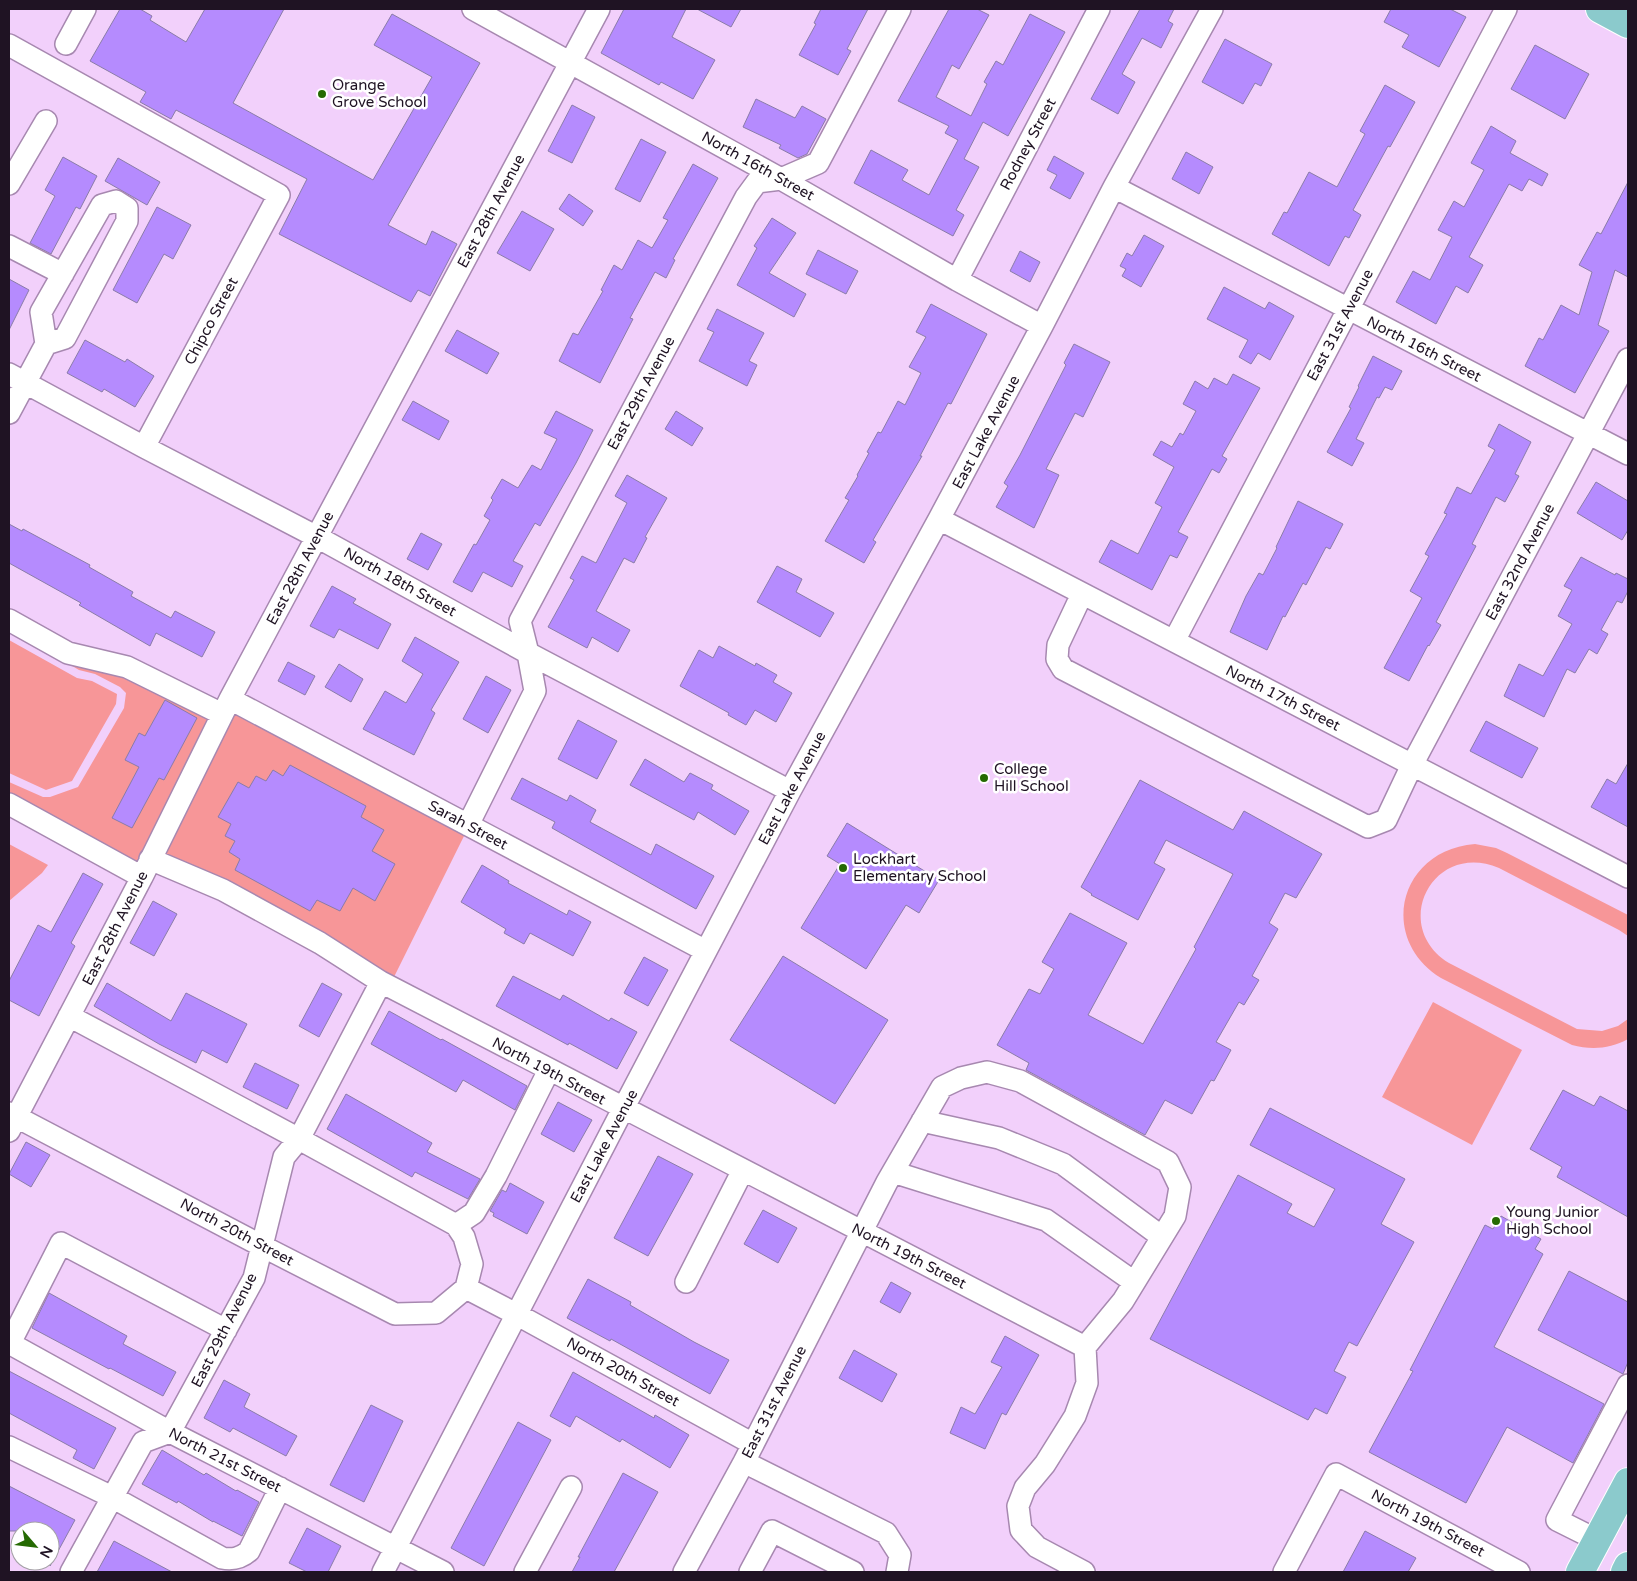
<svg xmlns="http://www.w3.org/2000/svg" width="1637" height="1581" font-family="'Varela Round',sans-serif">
	<rect width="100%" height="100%" fill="#f2d0fb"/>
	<path fill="#f79698" d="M9 640 77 678 92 681 117 694 116 704 72 781 46 790 9 773Z
		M62 660 73 665 74 663 124 676 209 718 137 863 9 793V782L43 797H50L78 787 124 708 126 693 120 687 95 674 79 670Z
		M235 713 465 834 393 979 163 855Z
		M9 844 48 865 42 873 9 901Z
		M1475 844 1496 848 1507 853 1628 915V936L1619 930 1499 868C1433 840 1389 926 1449 963L1577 1029 1602 1031 1618 1026 1628 1019V1039C1610 1049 1591 1050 1572 1045L1441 978C1377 938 1399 850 1475 844Z
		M1433 1002 1522 1050 1472 1145 1382 1097Z"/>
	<path fill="#b58bfe" stroke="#8a7ca8" d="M120 9H140L152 16 150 20 186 42 205 9H284L233 103 373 180 432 77 374 45 392 14 480 63 388 225 426 245 432 231 457 244 430 296 418 290 411 302 279 234 307 179 176 110 171 119 140 102 146 92 90 61Z
		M624 9H686L672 37 715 60 693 99 661 82 659 85 601 53Z
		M697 9H741L731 27Z
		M821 9H868L847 49 851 51 838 75 799 55 816 24 814 23Z
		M949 9H977L989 15 959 69 952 65 936 97 971 116 987 84 984 82 996 61 1003 65 1030 14 1065 32 1008 136 983 122 964 159 979 167 956 210 964 215 953 236 854 183 871 150 908 170 902 180 929 195 958 140 945 133 949 126 898 101Z
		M1140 9H1174L1168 21 1173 24 1161 48 1142 38 1122 74 1135 82 1118 114 1091 99Z
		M1391 9H1450L1466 17 1439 67 1402 47 1409 35 1384 22Z
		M1225 39 1272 64 1261 86 1255 83 1243 104 1202 82Z
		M1535 45 1589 74 1565 119 1511 89Z
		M1385 85 1415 102 1390 147 1388 146 1353 210 1361 215 1349 238 1345 236 1329 266 1272 234 1284 212 1287 213 1309 172 1337 187 1365 134 1360 131Z
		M756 99 795 118 802 106 826 119 807 154 798 158 779 148 781 145 743 127Z
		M572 105 595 117 572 163 548 151Z
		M1491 126 1516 141 1510 153 1548 174 1542 186 1529 179 1522 191 1509 184 1469 257 1483 265 1468 293 1456 286 1436 324 1396 302 1413 271 1430 280 1452 237 1438 230 1454 201 1464 207 1484 170 1471 163Z
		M641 139 666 152 640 202 615 189Z
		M1186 152 1213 167 1199 194 1172 179Z
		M1054 156 1084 173 1070 199 1050 188 1057 175 1047 170Z
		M63 157 97 176 80 209 76 207 51 254 30 243 55 196 45 190Z
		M118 158 160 182 147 205 105 181Z
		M693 164 718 178 673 259 675 260 666 278 655 272 630 318 633 319 600 383 559 361 573 333 578 335 603 291 601 290 614 265 622 270 638 240 652 248 668 220 663 218Z
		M1628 182V277L1615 270 1598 325 1609 331 1575 393 1525 366 1539 338 1543 340 1561 305 1579 315 1592 272 1579 265 1597 232 1601 234Z
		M569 194 593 211 583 226 559 209Z
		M157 207 191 225 173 259 164 254 137 303 113 290Z
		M522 211 554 229 530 271 497 253Z
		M772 218 796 233 769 273 806 294 794 317 737 285 757 248 754 246Z
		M1144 235 1164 246 1141 287 1122 276 1126 269 1120 266 1127 253 1132 256Z
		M818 250 858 271 846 294 806 274Z
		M1020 251 1040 262 1030 282 1010 271Z
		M9 279 29 290 9 330Z
		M1224 287 1265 309 1269 302 1294 316 1270 360 1258 353 1251 364 1239 357 1248 340 1207 319Z
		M931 304 987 334 951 404 948 403 920 456H922L873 540 876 542 864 563 825 541 849 500 845 498 858 476 857 475 869 453 867 452 878 432 881 433 898 401 905 405 921 373 909 367 926 337 916 332Z
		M717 309 764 333 749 361 757 365 747 386 699 361 714 332 707 329Z
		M457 330 499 353 487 374 445 351Z
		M85 340 125 362 127 359 154 376 135 407 104 389 102 392 67 373Z
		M1074 344 1110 362 1083 417 1075 413 1046 469 1059 475 1034 528 996 507 1008 486 1004 483 1020 455 1066 365 1064 363Z
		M1373 356 1402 371 1392 390 1385 387 1379 398 1377 397 1356 439 1364 443 1352 466 1327 452 1351 408 1349 407 1359 387 1358 386Z
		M1233 374 1260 388 1222 456 1227 459 1219 473 1212 469 1178 532 1188 537 1177 558 1170 555 1152 590 1099 562 1111 540 1138 554 1162 507 1155 503 1174 467 1153 455 1161 441 1172 447 1180 433 1183 435 1196 411 1183 404 1195 381 1208 389 1214 378 1227 385Z
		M413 401 449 421 439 440 402 420Z
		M556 411 593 430 576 463 540 526 535 523 513 561 523 566 512 587 483 572 472 592 453 582 474 544 476 545 490 520 484 516 493 500 491 498 502 479 518 488 532 465 541 470 557 439 544 433Z
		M676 411 703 428 692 446 665 429Z
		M1499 424 1531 442 1515 474 1519 476 1505 502 1496 497 1472 544 1476 546 1436 622 1441 625 1429 646 1428 645 1409 681 1384 668 1422 598 1410 591 1429 556 1425 554 1447 514 1444 513 1457 487 1471 494 1495 450 1488 446Z
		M627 475 667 498 645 537 647 538 634 563 624 558 596 611 630 630 618 652 592 637 587 648 548 627 574 580 570 578 582 556 596 563 627 503 615 496Z
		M1596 482 1628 501V530L1622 540 1577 513Z
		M1298 501 1343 524 1330 549 1326 547 1306 585 1303 583 1285 617 1283 616 1267 650 1230 632 1246 596 1259 573 1263 575 1277 548 1276 547Z
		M9 524 22 531 23 529 90 565 89 567 133 592 131 596 171 618 175 611 215 632 202 657 156 633 150 646 79 605 81 603 9 563Z
		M421 533 442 544 428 570 407 559Z
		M1581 557 1615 575 1616 573 1628 579V591L1622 603 1617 601 1601 630 1608 634 1597 654 1589 649 1575 673 1567 669 1544 717 1504 696 1519 664 1543 676 1572 624 1558 616 1572 590 1564 586Z
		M777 566 802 579 796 592 834 613 820 637 757 602Z
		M332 586 356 599 353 603 391 624 378 649 339 629 334 638 310 626Z
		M415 637 459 662 431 710 435 713 414 755 363 729 385 691 406 703 423 674 402 661Z
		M719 646 755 666 756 663 777 675 773 682 792 693 776 722 755 710 746 725 728 715 729 713 680 686 699 650 713 658Z
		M288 662 315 676 305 695 278 681Z
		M339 664 363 679 351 702 325 687Z
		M486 676 511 690 488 733 463 719Z
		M165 700 197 718 164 780 159 778 132 828 112 818 139 767 125 760 139 733 145 736Z
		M578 720 617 741 597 779 558 759Z
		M1486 721 1538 748 1522 778 1470 751Z
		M645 759 684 782 690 773 713 785 711 789 749 811 735 835 698 812 694 820 630 785Z
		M1628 763V827L1591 807 1607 779 1616 784Z
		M290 765 366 806 361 817 384 830 372 851 395 864 375 901 353 888 340 911 317 900 310 911 235 870 240 859 229 852 235 841 225 836 231 824 218 817 238 782 249 788 256 776 266 781 273 770 283 776Z
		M522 778 567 801 570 795 596 810 590 822 651 855 656 844 714 876 696 909 552 828 555 822 511 799Z
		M1140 780 1233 830 1244 811 1322 854 1296 898 1285 893 1269 923 1278 929 1252 976 1259 980 1244 1005 1239 1002 1216 1042 1231 1050 1214 1081 1211 1080 1192 1114 1165 1100 1145 1135 1026 1070 1029 1063 997 1045 1029 989 1040 994 1054 969 1042 962 1070 913 1127 943 1088 1015 1143 1044 1196 949 1194 947 1233 874 1166 840 1154 863 1165 869 1138 920 1091 895 1092 894 1081 887Z
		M847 823 939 880 919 913 906 905 866 969 801 928 840 864 827 856Z
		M482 865 509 881 508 883 567 915 569 910 591 922 573 956 530 933 524 944 504 933 506 929 461 902Z
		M83 873 103 884 71 943 75 946 39 1016 9 1000V981L38 925 51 932Z
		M153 901 177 914 154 956 130 943Z
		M783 956 888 1020 835 1104 730 1040Z
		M644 957 668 970 648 1006 624 993Z
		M513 976 560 1000 563 995 609 1021 611 1018 637 1032 617 1069 569 1043 568 1045 496 1006Z
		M107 983 171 1021 186 993 247 1024 227 1063 202 1050 196 1063 159 1044 94 1006Z
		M322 983 342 994 319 1037 299 1026Z
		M389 1011 441 1040 442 1039 527 1086 515 1110 463 1080 456 1092 371 1044Z
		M255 1063 299 1085 287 1109 243 1087Z
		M1563 1090 1594 1106 1600 1096 1628 1111V1217L1557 1177 1562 1167 1530 1149Z
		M346 1094 432 1143 427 1152 480 1179 468 1199 415 1172 412 1177 327 1129Z
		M558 1102 592 1120 574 1152 541 1134Z
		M1270 1108 1405 1179 1381 1224 1414 1242 1357 1346 1349 1342 1334 1371 1346 1377 1327 1414 1315 1408 1308 1420 1150 1339 1238 1175 1292 1204 1287 1213 1314 1227 1335 1189 1250 1145Z
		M26 1142 50 1155 31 1187 9 1174Z
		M658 1156 693 1174 648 1256 614 1238Z
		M510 1183 544 1202 527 1234 493 1216 494 1213 490 1211 502 1190 506 1192Z
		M763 1210 797 1228 778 1263 744 1244Z
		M1501 1216 1541 1239 1535 1249 1543 1254 1494 1347 1604 1404 1573 1463 1507 1427 1466 1503 1369 1452 1413 1371 1410 1370 1485 1225 1493 1229Z
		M1569 1271 1628 1302V1362L1623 1374 1538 1330Z
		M588 1279 631 1302 630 1305 694 1342 729 1360 710 1394 611 1339 610 1341 567 1318Z
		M891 1282 911 1293 900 1313 880 1302Z
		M49 1293 127 1336 123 1344 176 1372 163 1396 110 1368 109 1369 32 1328Z
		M1005 1336 1039 1355 1006 1415 1002 1413 985 1449 950 1433 961 1407 975 1414 1002 1367 991 1362Z
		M854 1350 897 1374 882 1402 839 1378Z
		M9 1371 116 1428 94 1469 73 1458 77 1450 9 1413Z
		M573 1372 654 1418 655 1415 689 1435 670 1468 622 1439 620 1442 576 1416 570 1427 550 1416Z
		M224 1380 250 1394 244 1407 297 1436 286 1456 233 1428 230 1432 204 1418Z
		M371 1405 403 1421 364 1502 330 1485Z
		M518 1422 551 1440 484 1566 451 1548Z
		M162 1450 204 1475 206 1473 236 1491 237 1490 259 1502 242 1536 213 1521V1522L178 1501 177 1503 142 1484Z
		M623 1473 658 1492 614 1572H572L580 1557H578Z
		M9 1486 75 1520 50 1566V1531H9Z
		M307 1528 341 1546 328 1572H307L289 1563Z
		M1365 1531 1416 1558 1408 1572H1343Z
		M114 1541 172 1572H97Z"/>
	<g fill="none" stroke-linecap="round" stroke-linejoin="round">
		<defs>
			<path id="minor" d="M473 9 781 179 957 280 1042 326
				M66 44 85 9
				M9 45 279 195 144 447
				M9 184 46 121
				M1114 187 1628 454
				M9 246 63 274
				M957 280 1099 9
				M9 374 144 447 317 537 528 653 790 791
				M9 413 46 344 41 312 102 205 116 201 127 208V221L65 338 46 344
				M939 519 1628 877
				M1082 594 1058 645 1057 659 1063 669 1368 827 1386 820 1412 765 1628 359
				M9 620 68 653 127 667 222 714
				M1174 641 1506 9
				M230 699 706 951
				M9 804 142 877
				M468 825 535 691 528 653 520 621 746 197 757 182 781 179 818 163 900 9
				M150 859 223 890 320 943 381 982 1085 1347
				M9 1113 262 1246 395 1314 436 1313 466 1288 472 1264 464 1237 456 1225 299 1139 69 1016
				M922 1121 999 1138 1063 1164 1162 1237
				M9 1131 142 877 230 699 599 9
				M893 1172 1046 1220 1134 1282
				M456 1225 474 1213 496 1176 549 1070
				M686 1282 743 1170
				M466 1288 516 1314 753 1444
				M9 1343 170 1432 443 1572
				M9 1345 61 1243 226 1330
				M9 1447 112 1497 222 1558C232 1560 240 1559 249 1551L280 1488
				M744 1462 886 1533 900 1555 897 1572
				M1597 1540 1557 1520 1628 1385
				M71 1572 143 1442 170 1432 254 1278 284 1157 299 1139 381 982
				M383 1572 623 1109 790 791 939 519 1042 326 1114 187 1212 9
				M525 1572 571 1487
				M684 1572 744 1462 887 1182 942 1087 961 1078 987 1072 1020 1081 1168 1162 1180 1187 1175 1216 1123 1301 1085 1347
				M750 1572 772 1531 853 1572
				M1084 1572 1037 1547 1021 1530 1018 1506 1025 1488 1045 1464 1075 1416 1087 1383 1085 1347
				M1284 1572 1336 1474 1519 1572"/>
			<path id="major" d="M1600 9 1628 24
				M1580 1572 1628 1482
				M1625 1572 1628 1566"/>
		</defs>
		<use href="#minor" stroke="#a788b0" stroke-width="24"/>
		<use href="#major" stroke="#fff" stroke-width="30"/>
		<use href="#minor" stroke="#fff" stroke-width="21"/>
		<use href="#major" stroke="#8bcacc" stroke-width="28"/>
	</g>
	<g fill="#256a02" stroke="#fff" stroke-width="2">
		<circle cx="322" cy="94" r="5"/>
		<circle cx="984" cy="778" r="5"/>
		<circle cx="843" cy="868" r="5"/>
		<circle cx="1496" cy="1221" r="5"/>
	</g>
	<g text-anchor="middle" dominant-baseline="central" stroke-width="5" stroke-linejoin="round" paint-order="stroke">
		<g font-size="15" fill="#1f1323" stroke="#fff" text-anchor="start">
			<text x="332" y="85">Orange<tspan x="332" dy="17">Grove School</tspan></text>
			<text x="994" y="769">College<tspan x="994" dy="17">Hill School</tspan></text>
			<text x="853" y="859">Lockhart<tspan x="853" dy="17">Elementary School</tspan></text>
			<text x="1506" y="1212">Young Junior<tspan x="1506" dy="17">High School</tspan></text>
		</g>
		<g font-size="15" fill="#1f1323" stroke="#fff">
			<text transform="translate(1028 144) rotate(-62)">Rodney Street</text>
			<text transform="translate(758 166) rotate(29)">North 16th Street</text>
			<text transform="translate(491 211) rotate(-62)">East 28th Avenue</text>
			<text transform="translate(211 321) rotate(-62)">Chipco Street</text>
			<text transform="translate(1340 325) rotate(-62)">East 31st Avenue</text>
			<text transform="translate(1424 349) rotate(27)">North 16th Street</text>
			<text transform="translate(641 393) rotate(-62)">East 29th Avenue</text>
			<text transform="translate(986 432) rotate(-62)">East Lake Avenue</text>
			<text transform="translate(1520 562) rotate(-62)">East 32nd Avenue</text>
			<text transform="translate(300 568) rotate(-62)">East 28th Avenue</text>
			<text transform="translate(400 582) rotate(29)">North 18th Street</text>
			<text transform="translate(1283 698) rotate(27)">North 17th Street</text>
			<text transform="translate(792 788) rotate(-62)">East Lake Avenue</text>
			<text transform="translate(468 825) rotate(28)">Sarah Street</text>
			<text transform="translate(115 928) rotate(-63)">East 28th Avenue</text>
			<text transform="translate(549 1071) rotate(28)">North 19th Street</text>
			<text transform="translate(604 1146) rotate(-62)">East Lake Avenue</text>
			<text transform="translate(237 1232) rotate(28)">North 20th Street</text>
			<text transform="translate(909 1256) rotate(27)">North 19th Street</text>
			<text transform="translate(224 1330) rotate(-63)">East 29th Avenue</text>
			<text transform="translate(623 1372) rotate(29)">North 20th Street</text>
			<text transform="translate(774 1402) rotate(-63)">East 31st Avenue</text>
			<text transform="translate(225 1460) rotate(27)">North 21st Street</text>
			<text transform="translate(1428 1523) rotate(28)">North 19th Street</text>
		</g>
	</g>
	<rect width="1637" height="1581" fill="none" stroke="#1f1323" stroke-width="20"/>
	<g transform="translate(35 1546) rotate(118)"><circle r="24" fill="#ffffff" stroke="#a5a1a7"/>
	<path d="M0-4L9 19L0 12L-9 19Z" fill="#256a02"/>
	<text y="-8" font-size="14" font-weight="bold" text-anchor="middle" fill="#1f1323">N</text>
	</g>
</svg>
